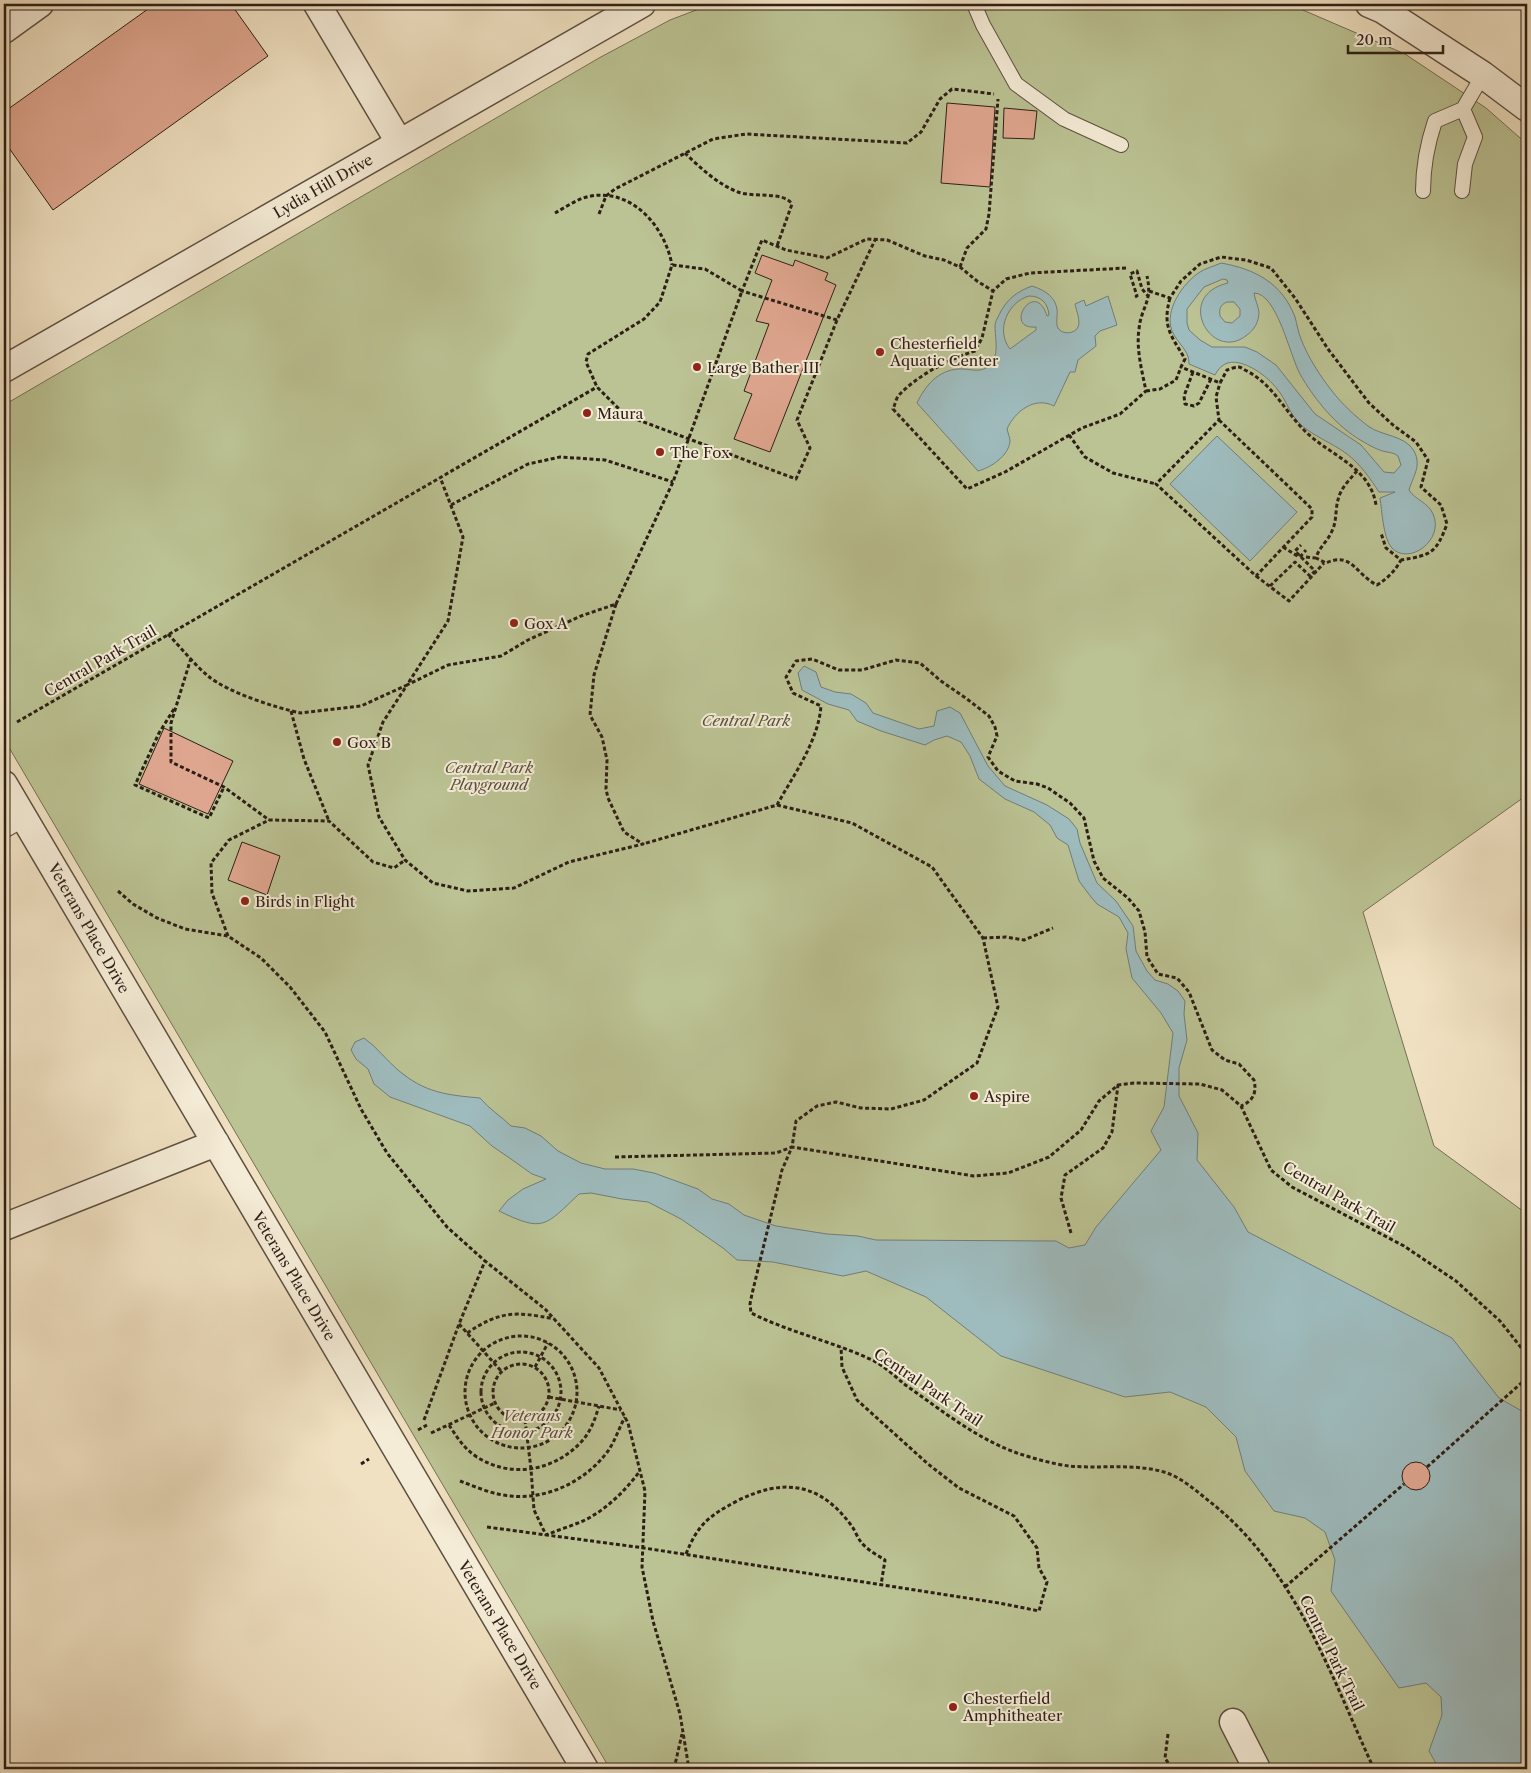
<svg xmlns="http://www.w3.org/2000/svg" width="1531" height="1773" font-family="'Libre Caslon Text',serif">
	<rect width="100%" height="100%" fill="#f0e1c2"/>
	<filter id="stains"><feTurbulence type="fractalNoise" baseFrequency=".004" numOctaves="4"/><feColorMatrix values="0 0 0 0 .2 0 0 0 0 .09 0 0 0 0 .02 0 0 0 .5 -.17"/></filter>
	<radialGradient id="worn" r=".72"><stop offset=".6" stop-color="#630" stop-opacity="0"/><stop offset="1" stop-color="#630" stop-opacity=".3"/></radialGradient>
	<path fill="#bbc293" stroke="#747054" d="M712 4H1289L1405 54 1486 108 1527 144V795L1363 912 1434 1146 1527 1214V1769H610L4 739V405L599 58 670 20Z"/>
	<path fill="#9ebbbd" stroke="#717d7a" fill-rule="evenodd" d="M1221 263C1255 269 1282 283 1295 317 1297 324 1298 332 1301 339 1308 357 1320 376 1332 391 1342 404 1355 416 1368 426 1381 436 1405 435 1414 451 1422 466 1413 476 1409 490 1415 500 1428 502 1433 514 1445 540 1408 567 1391 547 1383 536 1382 511 1380 498L1395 492H1379C1370 478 1360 464 1347 454 1331 442 1312 436 1298 422 1292 415 1288 407 1284 399 1275 383 1258 368 1240 363 1228 360 1220 365 1215 375L1189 364C1190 351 1177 343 1172 331 1164 310 1183 283 1200 272 1206 268 1215 266 1221 263ZM1223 279 1227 280 1228 283C1173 296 1212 364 1247 335 1254 330 1259 322 1259 312 1258 305 1255 300 1254 293 1277 293 1290 356 1300 374 1314 399 1337 427 1362 441 1369 445 1379 451 1387 452 1392 453 1394 453 1398 456L1401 465 1394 473 1384 472 1361 445 1315 414 1276 365 1257 352 1245 347H1212L1200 340 1189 330 1187 323V309L1204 287ZM1227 302H1234L1240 309V316L1232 323 1225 322 1220 316C1219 309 1220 305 1227 302Z
		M1032 286C1047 291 1059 299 1057 317 1057 320 1056 325 1058 328 1062 335 1075 334 1078 327 1081 321 1076 310 1075 304L1084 300 1086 306 1108 296 1117 325 1100 331 1095 336 1096 346 1078 360 1075 372H1070L1054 406C1035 396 1015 411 1007 429 1008 433 1010 438 1010 441 1009 456 990 468 978 471L917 403C925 386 938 370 959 369 968 368 980 374 989 366 1000 356 995 339 995 326 995 322 997 319 999 315 1006 300 1016 292 1032 286ZM1029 296C1041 296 1048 303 1049 315L1047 316C1035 277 1002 330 1036 327V330L1010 349C995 330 1008 302 1029 296Z
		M1217 436 1297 512 1250 561 1170 484Z
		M804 666 816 672 821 687 835 692 851 694 866 703 873 713 919 729 934 726 937 711 950 707 960 713 988 766 1005 786 1047 805 1069 819 1077 829 1080 843 1097 883 1116 901 1133 926 1136 951 1147 971 1155 980 1168 984 1178 991 1185 1001 1184 1014 1187 1040 1179 1068V1096L1198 1133 1197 1160 1234 1207 1248 1232 1452 1338 1499 1398 1527 1414V1769H1439L1429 1751 1442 1715 1441 1697 1426 1683 1399 1688 1331 1591 1335 1560 1325 1532 1305 1518 1274 1511 1245 1471 1236 1437 1206 1407 1170 1392 1125 1397 1001 1356 926 1297 866 1271 843 1276 773 1262 737 1260 723 1248 681 1219 648 1202 622 1199 591 1193 579 1194C545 1226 544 1233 499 1211L508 1200 523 1189 546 1179 532 1174 511 1159 492 1146 470 1126 390 1097 374 1084 368 1069 356 1059 351 1050 355 1042 364 1038C377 1047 386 1060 398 1070 425 1093 447 1095 480 1098 489 1109 501 1116 511 1126L525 1128 541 1136 558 1151 581 1163 605 1169H633L654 1173 698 1189 712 1199 729 1204 744 1215 776 1226 827 1234 858 1236 876 1240 1056 1241 1069 1248 1085 1245 1096 1227 1161 1150 1151 1131 1164 1107 1173 1033 1161 1013 1132 978 1126 949 1128 933 1119 917 1097 904 1091 897 1079 881 1068 845 1057 838 1050 825 1034 812 1005 799 979 779 970 756 961 742 947 736 934 740 925 745 881 731 857 721 849 710 828 704 802 690 798 673Z"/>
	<path fill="#dfa68f" stroke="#2d1f16" d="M155 4H231L268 56 53 210 4 141V112Z
		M947 103 995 107 990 187 941 183Z
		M1004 108 1037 111 1034 139 1003 138Z
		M762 255 793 266 795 260 828 273 825 280 836 285 770 452 734 439 752 394 744 391 769 324 756 321 772 280 755 273Z
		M164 728 233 761 208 814 139 784Z
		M242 842 280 856 267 895 228 880Z
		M1402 1476a14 14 0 1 1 28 0a14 14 0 1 1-28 0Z"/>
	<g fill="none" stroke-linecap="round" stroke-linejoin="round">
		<defs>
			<path id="service" d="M974 4 983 25 1016 84 1064 119 1121 145
				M1423 191C1423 166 1427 145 1435 121L1463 109 1483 75
				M1462 191 1465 164 1475 137 1463 109
				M4 831 25 819"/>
			<path id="minor" d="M317 4 399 142
				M1369 4 1383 10 1483 75 1527 108
				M4 30 40 4
				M4 369 642 4
				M4 784 585 1769
				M4 1227 216 1143
				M1233 1722 1257 1769"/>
		</defs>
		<use href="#service" stroke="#5e5041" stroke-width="16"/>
		<use href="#minor" stroke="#5e5041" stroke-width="29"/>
		<path stroke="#2d1f16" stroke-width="3" stroke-dasharray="4 2.5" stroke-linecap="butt" d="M685 153C699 167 719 185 738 192 754 198 783 191 792 204L777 246
			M555 213C566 207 578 198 591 196 633 189 665 227 672 265
			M599 214 606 196 615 189 713 139 746 134 907 143 921 132 940 99 952 89 994 94
			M960 267 967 248 986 229 989 214 998 99
			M1126 268 1030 273 1006 279 993 291 982 338 975 351C949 359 918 375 899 395 896 398 895 405 893 409L967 489 1005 472 1082 428 1120 414 1146 391C1142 371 1136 349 1139 329 1141 307 1153 302 1147 276
			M1149 291 1170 298 1181 281 1200 264 1221 257 1246 260 1271 268 1295 298 1328 349 1369 403 1393 425 1416 442 1428 460 1421 487 1441 505 1447 524C1436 553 1432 555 1401 560L1386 548 1381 533
			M1135 297 1137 296 1130 274 1137 271 1142 289 1149 297
			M1170 298C1162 327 1171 335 1185 359L1181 367 1220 383 1227 370C1230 369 1235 367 1238 367 1241 367 1243 369 1245 370 1273 384 1283 409 1304 430 1328 455 1370 466 1376 505
			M837 320 742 291 762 240 786 250 827 258 867 239 887 240 925 256 944 260 960 267 977 281 993 291
			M1193 372 1184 396 1185 404 1194 406 1199 403 1211 379
			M1146 391 1160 389 1176 380 1181 367
			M1219 420 1312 509V517L1256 576 1156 484 1219 420 1216 397 1220 383
			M1069 435 1085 457 1113 473 1156 484
			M1357 471C1350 479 1340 489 1338 500 1335 510 1337 521 1332 531 1328 541 1319 547 1316 558L1326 563C1352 551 1356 575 1377 585 1388 578 1395 571 1401 560
			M451 505 528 464 560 457 605 460 673 482
			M1283 547 1299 557
			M1300 557 1306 550
			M1306 557 1316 558
			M1256 576 1289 601 1324 563
			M1270 586 1295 562 1310 576 1315 571 1295 551 1301 545
			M616 604 673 482 742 291 705 269 672 265 660 302 644 319 588 354 586 362 597 387 625 415 796 479 810 448 797 420 837 320 875 240
			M616 604 594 675 590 715 602 737 607 760 606 789 608 798 624 832 643 844 569 862 514 888 468 891 433 883 405 860 379 817 368 765 383 722 407 685 448 665 501 656 528 640 581 616Z
			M168 634C181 648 194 664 208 676 227 692 276 708 301 713L361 706 407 685 448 621 463 537 440 477
			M191 658 171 723V762L224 787 269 820
			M174 709 159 733 135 785 209 818 224 787
			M291 711 304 759 329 821
			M17 722 597 387
			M777 805C794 774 818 742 821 706L793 693 786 677 796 661 812 659 839 670H862L896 660 920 663 941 681 967 699 989 716 995 727 997 736 988 757 998 771 1015 781 1037 784 1048 788 1070 803 1084 818 1094 861 1103 878 1128 898 1139 911 1145 932 1147 957 1158 974 1177 978 1189 992 1212 1050 1225 1060 1239 1064 1254 1080C1257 1093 1253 1101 1241 1106
			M118 891 133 904 157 918 185 929 228 936 261 958 290 987 325 1032 361 1109 387 1153 447 1227 485 1261
			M228 936 212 893 211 863 229 840 269 820 329 821 373 862 394 868 405 860
			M983 938 1006 937 1024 940 1053 928
			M615 1157 776 1153 792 1147 796 1121 817 1106 836 1102 861 1108 891 1109 924 1100 977 1063 998 1007 983 938 932 867 852 823 777 805 643 844
			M1071 1233 1061 1198 1065 1175 1103 1148 1112 1132 1118 1085
			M459 1324 502 1372
			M467 1333C500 1311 515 1311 554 1319
			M465 1392a56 56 0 1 1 112 0a56 56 0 1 1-112 0Z
			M481 1392a40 40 0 1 1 80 0a40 40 0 1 1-80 0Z
			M493 1392a28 28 0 1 1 56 0a28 28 0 1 1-56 0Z
			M535 1367 548 1343
			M549 1397 621 1410
			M424 1420 459 1324 485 1261 545 1309 599 1368 628 1423 645 1491 642 1567 653 1621 680 1714 689 1769
			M525 1420 531 1469 534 1510 546 1535C558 1530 571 1526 583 1521 606 1510 625 1491 640 1471
			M449 1425C457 1437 464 1449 477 1457 511 1479 555 1471 582 1441 591 1431 595 1419 599 1406
			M418 1430 427 1425
			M431 1433 495 1403
			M361 1464 369 1459
			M1427 1467 1527 1378
			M460 1481C476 1487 494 1495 511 1496 548 1500 587 1480 608 1451 615 1441 619 1428 625 1417
			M487 1527 644 1548 999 1603 1039 1611 1047 1582 1039 1568 1037 1548 1014 1516 959 1488 928 1464 857 1400 842 1367 841 1347
			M686 1554C698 1524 709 1516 737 1501 783 1478 819 1482 851 1525 855 1530 857 1537 861 1542 866 1549 877 1555 885 1560L881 1585
			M1285 1587 1404 1484
			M1168 1734 1165 1758 1172 1769
			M674 1769 682 1734
			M1374 1769C1330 1674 1295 1568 1209 1501 1195 1490 1181 1477 1164 1472 1133 1463 1100 1469 1069 1466 1053 1464 1032 1458 1017 1453 975 1438 940 1409 904 1384 895 1376 885 1367 874 1361 835 1342 791 1333 751 1313L750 1304 752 1294 782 1170 792 1147 974 1176 1008 1173 1049 1157 1081 1130 1099 1101 1118 1085 1134 1083 1200 1084 1222 1090 1241 1106 1271 1170 1292 1187 1404 1246 1456 1281 1500 1321 1527 1355"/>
		<use href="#service" stroke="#f5ecd7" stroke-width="14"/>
		<use href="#minor" stroke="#f5ecd7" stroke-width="26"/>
	</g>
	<g fill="#8f2418" stroke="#f5ecd7" stroke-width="2">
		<circle cx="880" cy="352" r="5"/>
		<circle cx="697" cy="367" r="5"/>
		<circle cx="587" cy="413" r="5"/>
		<circle cx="660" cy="452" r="5"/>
		<circle cx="514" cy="623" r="5"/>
		<circle cx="337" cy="742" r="5"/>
		<circle cx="245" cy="901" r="5"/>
		<circle cx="974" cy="1096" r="5"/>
		<circle cx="953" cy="1707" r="5"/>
	</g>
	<g text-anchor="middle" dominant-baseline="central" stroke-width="4" stroke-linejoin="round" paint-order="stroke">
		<g font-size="15" fill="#2d1f16" stroke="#f5ecd7">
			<text transform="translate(323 186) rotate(-30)">Lydia Hill Drive</text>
			<text transform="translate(100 661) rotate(-30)">Central Park Trail</text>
			<text transform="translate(89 928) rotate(60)">Veterans Place Drive</text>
			<text transform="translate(1339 1197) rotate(30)">Central Park Trail</text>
			<text transform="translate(294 1276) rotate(59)">Veterans Place Drive</text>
			<text transform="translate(928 1387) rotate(34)">Central Park Trail</text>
			<text transform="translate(500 1625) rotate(59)">Veterans Place Drive</text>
			<text transform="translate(1332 1653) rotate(64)">Central Park Trail</text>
		</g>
		<g font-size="15" fill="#2d1f16" stroke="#f5ecd7" text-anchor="start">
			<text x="890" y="343">Chesterfield<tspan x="890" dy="17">Aquatic Center</tspan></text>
			<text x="707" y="367">Large Bather III</text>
			<text x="597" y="413">Maura</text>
			<text x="670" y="452">The Fox</text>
			<text x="524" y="623">Gox A</text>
			<text x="347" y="742">Gox B</text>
			<text x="255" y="901">Birds in Flight</text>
			<text x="984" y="1096">Aspire</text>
			<text x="963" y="1698">Chesterfield<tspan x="963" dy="17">Amphitheater</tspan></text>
		</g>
		<g font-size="15" font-style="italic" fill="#58503c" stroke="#f5ecd7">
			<text x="746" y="720">Central Park</text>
			<text x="489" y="767">Central Park<tspan x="489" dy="17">Playground</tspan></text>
			<text x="532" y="1415">Veterans<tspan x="532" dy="17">Honor Park</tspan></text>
		</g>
	</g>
	<rect width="1531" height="1773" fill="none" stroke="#f0e1c2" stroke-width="20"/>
	<rect x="5" y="5" width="1521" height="1763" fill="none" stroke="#2d1f16" stroke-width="2.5"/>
	<rect x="10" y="10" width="1511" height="1753" fill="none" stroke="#2d1f16"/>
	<path d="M1348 45v8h95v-8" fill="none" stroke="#2d1f16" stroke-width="2.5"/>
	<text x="1356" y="45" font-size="15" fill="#2d1f16" stroke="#f5ecd7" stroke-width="4" paint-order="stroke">20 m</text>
	<rect width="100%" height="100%" filter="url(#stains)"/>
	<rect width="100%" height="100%" fill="url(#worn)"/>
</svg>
